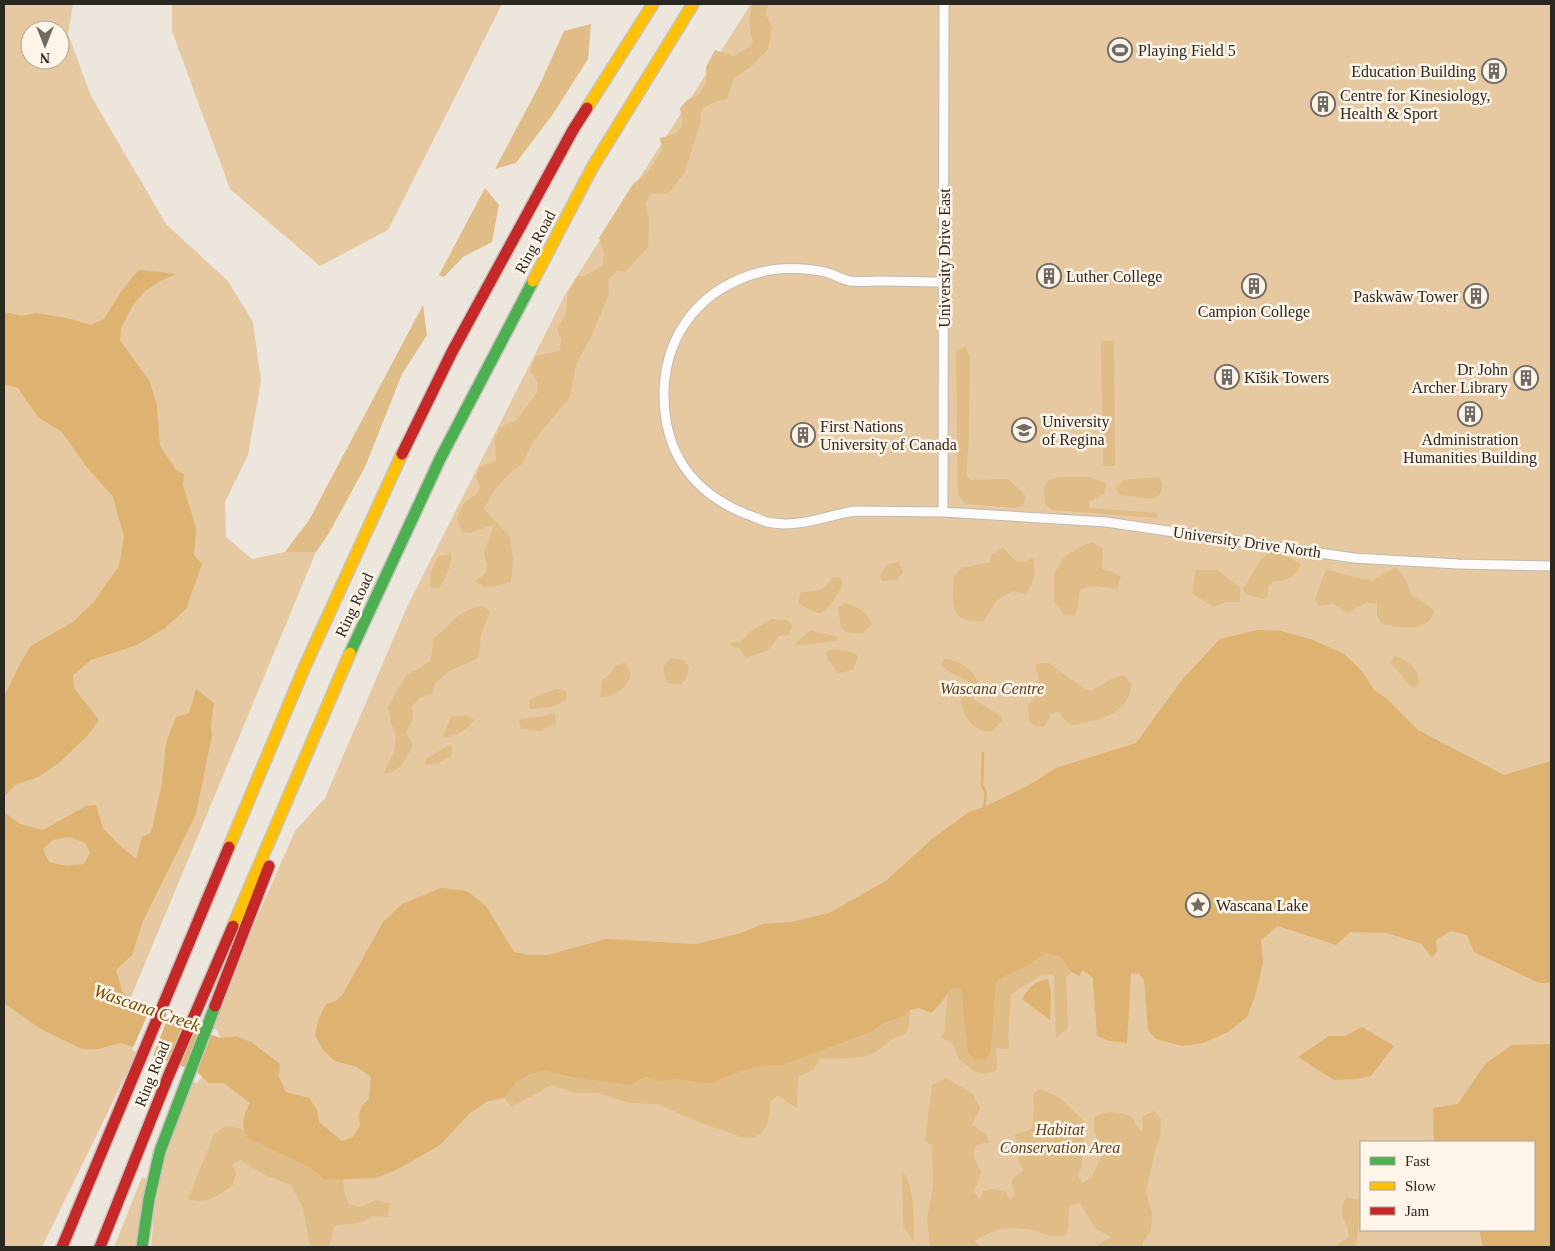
<svg xmlns="http://www.w3.org/2000/svg" width="1555" height="1251" font-family="Georgia,serif">
	<rect width="100%" height="100%" fill="#ede6dd"/>
	<path fill="#e6c8a1" fill-rule="evenodd" d="M4 4H73L68 34 91 96 166 224 228 281 253 322 261 381 248 455 225 502 226 537 252 559 285 552H316L111 1045 121 1043 138 1050 42 1247H4ZM30 30H60V60H30Z
		M172 4H502L388 230 320 266 230 189 172 31Z
		M751 4H1551V1247H151L157 1182 191 1081 197 1083 202 1077 220 1038 217 1030 212 1028 248 938 295 831 325 798 407 607 566 293ZM1361 1142H1534V1230H1361Z
		M142 1177 149 1180 137 1247H114Z"/>
	<path fill="#e0bc86" d="M752 4H769L765 13 772 27 768 49 752 66 733 79 727 99 714 102 702 109 699 127 685 172 669 193 651 194 645 203 649 218 648 247 625 272 617 271 608 280 609 294 590 339 576 364 570 397 532 443 523 463 508 475 492 493 484 509 510 537 513 559 511 582 486 588 475 581 485 574 487 565 484 553 494 524 470 533 461 531 457 518 464 503 475 495 480 488 476 477 480 467 496 461 495 439 501 427 516 421 537 393 538 383 530 370 536 356 560 351 561 339 557 330 566 313 568 293 578 276H585L603 265 604 252 599 238 633 184 648 172 662 150 660 138 675 134 683 125 680 108 687 100 699 95 706 83V67L715 50 734 56 748 48 753 42 749 24Z
		M591 24 588 59 553 114 516 163 495 169 541 82 564 31Z
		M485 188 499 205 492 242 463 257 444 277 439 275Z
		M423 305 427 335 402 374 365 467 329 533 316 552H285L309 520Z
		M1101 341H1114L1115 466H1103Z
		M966 347 970 357 969 435 966 474 970 480 1008 479 1025 495 1024 505 1016 508 966 504 958 495 956 350Z
		M1060 477H1089L1106 483 1104 494 1089 502 1090 508 1157 513 1158 518 1052 510 1045 504 1044 489 1047 481Z
		M1159 477 1163 485 1160 494 1154 499 1119 495 1116 488 1124 480Z
		M1092 542 1103 549 1102 569 1115 573 1121 577 1117 589 1096 586 1081 589C1078 598 1079 608 1074 616L1064 614 1054 601V574L1064 557 1078 548Z
		M1003 548 1016 561 1025 562 1033 558C1037 575 1033 580 1026 594L1013 591 996 601 984 621C949 624 952 603 954 576L962 568 990 562 992 554Z
		M1269 551 1281 553 1301 564C1296 578 1287 580 1273 582L1268 588V596L1263 599 1248 595 1243 590 1259 562Z
		M451 553C452 566 446 577 439 588L430 587 431 572 438 557Z
		M899 562 903 572 897 580 883 581 880 577C883 567 889 562 899 562Z
		M1396 567 1406 580 1410 593 1435 611C1433 614 1431 619 1429 621 1416 631 1396 627 1382 624L1377 616V604L1367 602 1348 613 1333 604 1319 606 1315 600 1326 569 1357 578 1372 580Z
		M1196 570H1217L1240 587V602H1226L1213 607 1192 593Z
		M833 577 840 578 843 583C840 591 827 615 817 613 811 611 803 606 798 603L801 592C819 591 822 592 833 577Z
		M845 603C859 607 866 611 872 624L862 634 846 632 841 627 838 608Z
		M483 606 490 612 481 634 479 655 476 659 449 671 435 683 432 695 421 697 412 706 413 719 406 733 413 745C407 757 399 774 383 774L394 753 396 736 391 722 388 706 391 704 393 697 406 676 431 661 433 639C453 625 456 610 483 606Z
		M772 619 787 620 792 626 789 635 779 636 768 650 746 658 740 649 732 646 730 642H740L752 630Z
		M811 630 838 637 836 641 801 645 794 644Z
		M835 649 850 652 857 655C856 670 852 671 838 673L827 659V651Z
		M1394 656C1409 661 1419 668 1419 685L1412 688 1391 663Z
		M670 658 684 660 689 667 686 679 681 684 667 683 663 668Z
		M944 659C959 660 972 668 978 682L977 686 948 671 941 665Z
		M625 663 631 674C625 691 617 694 600 698L602 681 612 672 616 665Z
		M1049 663 1076 683 1090 691C1103 686 1109 678 1123 675L1131 682C1132 714 1097 721 1072 725L1064 720 1058 711 1051 714 1047 723 1043 727 1034 726 1029 720 1028 706 1037 694 1034 687 1039 677 1036 671V664Z
		M557 689 565 690 567 698C556 708 544 708 530 709L529 701 537 696Z
		M961 695 972 698 1002 717V721L991 732C987 731 982 731 979 729 968 724 959 707 961 695Z
		M555 713 556 723 540 731 521 729 519 720C526 717 530 718 537 717 543 717 548 714 555 713Z
		M451 716H467L474 720C468 729 455 738 443 737Z
		M448 746H452V755L437 764 425 765 426 759Z
		M1044 953 1060 956 1071 972 1066 978 1068 1028 1056 1037 1054 974 1042 975 1011 994 1008 1035 1009 1049 996 1048 997 1070 985 1074 974 1071 959 1059 952 1043 940 1037 944 1033 948 993 953 988 961 989 968 1053 991 1052 996 982C1011 971 1032 967 1044 953Z
		M910 1010 909 1026 905 1034C893 1035 883 1048 872 1054 862 1059 831 1059 820 1058L814 1069 798 1077 797 1108 787 1102 778 1095 771 1101 767 1126 760 1134 754 1138 742 1137 701 1123 658 1104 630 1103 598 1093H577L551 1085 512 1107 504 1098 516 1082 531 1074 544 1071 576 1078 630 1085 646 1077 660 1081 677 1079 711 1084 731 1075 758 1066 782 1065 871 1032C883 1023 898 1020 910 1010Z
		M946 1078 973 1094 980 1108 972 1125 986 1134 989 1142 976 1145 973 1156 981 1172 974 1192 980 1200 983 1191 993 1189 1006 1192 1010 1200 1015 1194 1012 1184 1013 1178 1024 1170 1019 1163 1015 1134 1027 1131 1032 1128 1034 1108 1033 1094 1039 1089 1059 1097 1084 1121 1082 1165 1078 1176 1082 1183 1091 1178 1103 1153 1094 1131V1118C1108 1109 1116 1112 1132 1116L1138 1128 1142 1132 1143 1116 1154 1111 1161 1119 1160 1137 1155 1151 1146 1192 1152 1212 1151 1230 1143 1242V1247H1095L1111 1237 1095 1228 1079 1202 1069 1206 1068 1226 1066 1235C1048 1239 1047 1234 1031 1230 1007 1225 994 1229 974 1241L981 1247H930L927 1218 933 1187 932 1146 925 1140 932 1085Z
		M226 1126 243 1129 247 1138 311 1168 325 1180 343 1179 344 1191 349 1204 361 1207 376 1200 390 1204 388 1217 373 1216 360 1223 337 1225 334 1227 329 1247H310L303 1208 291 1185 267 1176 240 1160 232 1165 236 1173 233 1185C220 1195 205 1205 188 1199L214 1134Z
		M902 1172C915 1182 914 1226 914 1242L903 1226Z
		M1346 1197 1359 1200V1221L1356 1247H1334L1349 1237C1349 1219 1335 1219 1346 1197Z"/>
	<path fill="#deb270" fill-rule="evenodd" d="M140 270 176 274 160 281 145 291 133 305 121 328 120 340 150 382 157 406 160 446 176 470 184 474 183 485 196 528 194 555 202 564 186 609 165 628 137 645 91 660 73 675 74 688 99 720 88 735 59 763 38 777 15 785 4 797V697L21 662 31 646 73 622 93 603 119 566 124 537 113 497 86 466 62 432 38 417 18 388 4 384V312L22 316 36 313 71 319 91 325 104 319 121 292 133 276Z
		M1257 630 1281 631 1313 640 1344 654 1362 671 1374 690 1386 698 1418 730 1504 775 1551 761V983H1539L1474 952 1467 935 1451 931 1436 940 1437 951 1432 958 1422 944 1406 939 1387 933 1350 932 1336 945 1278 926 1261 940 1263 963 1255 996 1247 1017 1228 1032 1203 1043 1182 1046 1156 1039 1148 1030 1144 980 1139 974 1131 973 1127 1043 1110 1041 1097 1036 1093 978 1083 970 1079 976 1071 972 1060 956 1044 953C1032 967 1011 971 996 982L991 1052 985 1059H976L968 1053 961 989 953 988C945 995 940 1006 931 1013L919 1008 910 1010 903 1016 883 1024 871 1032 782 1065 758 1066 731 1075 711 1084 677 1079 660 1081 646 1077 630 1085 576 1078 544 1071 531 1074 516 1082 504 1098 488 1101 470 1113 440 1145 398 1169 376 1178 325 1180 311 1168 247 1138C241 1124 243 1116 250 1103L224 1083H209L197 1072 121 1043 98 1049H82L39 1028 4 1003V812L20 824 43 830 86 806 96 805 103 828 118 844 136 859 142 837 151 833 162 784 166 743 176 717 189 713 196 689 214 703 211 725 212 735 196 814 143 921 132 955 116 970 122 991 137 1007 170 1018 220 1038 236 1036 251 1042 280 1064 279 1077 286 1092 309 1098 317 1110 319 1122 342 1141 353 1137 360 1126 359 1117 361 1107 369 1099 371 1077 357 1067 335 1061 323 1050 315 1036 318 1021 326 1004 336 1001 343 994 383 922 402 904 441 888 467 891 486 906 514 952 530 955H548L606 939 696 944 741 933 763 924 791 922 829 913 886 881 932 839 969 812 984 807 1029 785 1056 768 1136 743 1182 680 1220 639ZM70 837 85 843 90 853 84 864 67 866 49 862 43 849 53 840Z
		M1048 979 1051 992 1050 1020 1022 999C1029 988 1034 981 1048 979Z
		M1362 1027 1394 1046 1371 1076 1356 1079 1334 1080 1298 1057 1329 1036H1345Z
		M1551 1044V1247H1483L1479 1230H1534V1142H1434L1433 1108 1458 1104 1485 1064 1512 1045Z"/>
	<path fill="#ede6dd" d="M150 1009 169 1015 152 1058 132 1050Z"/>
	<g fill="none" stroke-linecap="round" stroke-linejoin="round">
		<path stroke="#deb270" stroke-width="2.5" d="M983 753 982 785 986 793 984 807"/>
		<defs>
			<path id="street" d="M944 282C923 282 901 281 880 281 870 281 859 282 850 281 841 279 833 274 825 272 804 268 782 267 761 272 703 287 666 331 664 391 663 450 691 492 746 514 753 516 760 520 767 522 798 529 826 515 856 511L943 512 1106 522 1354 558 1458 564 1551 566
				M943 512 944 4"/>
			<path id="fast" d="M350 653 440 459 533 281
				M142 1247 149 1199 160 1151 215 1006"/>
			<path id="slow" d="M587 108 653 4
				M533 281 592 168 693 4
				M229 847 305 666 402 454
				M233 926 350 653"/>
			<path id="jam" d="M402 454 452 352 573 130 587 108
				M215 1006 269 866
				M62 1247 229 847
				M100 1247 168 1077 233 926"/>
		</defs>
		<use href="#street" stroke="#bfb9b2" stroke-width="11"/>
		<use href="#fast" stroke="#c6c3be" stroke-width="14"/>
		<use href="#slow" stroke="#c6c3be" stroke-width="14"/>
		<use href="#jam" stroke="#c6c3be" stroke-width="14"/>
		<use href="#street" stroke="#fcfbfa" stroke-width="9"/>
		<use href="#fast" stroke="#4caf50" stroke-width="11"/>
		<use href="#slow" stroke="#ffc107" stroke-width="11"/>
		<use href="#jam" stroke="#c62828" stroke-width="11"/>
	</g>
	<defs>
		<symbol id="stadium-ring" viewBox="-11 -11 22 22"><circle r="9.5" fill="#fef4e8" stroke="#6f6a63" stroke-width="1.5"/><path d="M0-5a6.5 5 0 1 0 0 10a6.5 5 0 1 0 0-10ZM-3.5-1.8h7v3.6h-7Z" fill="#6f6a63"/></symbol>
		<symbol id="building-ring" viewBox="-11 -11 22 22"><circle r="9.5" fill="#fef4e8" stroke="#6f6a63" stroke-width="1.5"/><path d="M-4-6H4V6H1V3H-1V6H-4ZM-2.5-4.3h1.7v1.8h-1.7ZM.8-4.3h1.7v1.8H.8ZM-2.5-1h1.7V.8h-1.7ZM.8-1h1.7V.8H.8Z" fill="#6f6a63"/></symbol>
		<symbol id="university-ring" viewBox="-11 -11 22 22"><circle r="9.5" fill="#fef4e8" stroke="#6f6a63" stroke-width="1.5"/><path d="M0-5L7-2L0 1L-7-2ZM-4 1L0 2.5L4 1V4Q0 6-4 4Z" fill="#6f6a63"/></symbol>
		<symbol id="sight-ring" viewBox="-11 -11 22 22"><circle r="9.5" fill="#fef4e8" stroke="#6f6a63" stroke-width="1.5"/><path d="M0-6L1.8-2.2L6-1.7L2.9 1.2L3.7 5.4L0 3.3L-3.7 5.4L-2.9 1.2L-6-1.7L-1.8-2.2Z" fill="#6f6a63"/></symbol>
	</defs>
	<g fill-rule="evenodd">
		<use href="#stadium-ring" x="1106" y="36" width="28" height="28"/>
		<use href="#building-ring" x="1480" y="57" width="28" height="28"/>
		<use href="#building-ring" x="1309" y="90" width="28" height="28"/>
		<use href="#building-ring" x="1035" y="262" width="28" height="28"/>
		<use href="#building-ring" x="1240" y="272" width="28" height="28"/>
		<use href="#building-ring" x="1462" y="282" width="28" height="28"/>
		<use href="#building-ring" x="1213" y="363" width="28" height="28"/>
		<use href="#building-ring" x="1512" y="364" width="28" height="28"/>
		<use href="#building-ring" x="1456" y="400" width="28" height="28"/>
		<use href="#university-ring" x="1010" y="416" width="28" height="28"/>
		<use href="#building-ring" x="789" y="421" width="28" height="28"/>
		<use href="#sight-ring" x="1184" y="891" width="28" height="28"/>
	</g>
	<g text-anchor="middle" dominant-baseline="central" stroke-width="5" stroke-linejoin="round" paint-order="stroke">
		<g font-size="16" fill="#2b2721" stroke="#fef4e8" text-anchor="start">
			<text x="1138" y="50">Playing Field 5</text>
			<text x="1476" y="71" text-anchor="end">Education Building</text>
			<text x="1340" y="95">Centre for Kinesiology,<tspan x="1340" dy="18">Health &amp; Sport</tspan></text>
			<text x="1066" y="276">Luther College</text>
			<text x="1458" y="296" text-anchor="end">Paskwāw Tower</text>
			<text x="1254" y="311" text-anchor="middle">Campion College</text>
			<text x="1508" y="369" text-anchor="end">Dr John<tspan x="1508" dy="18">Archer Library</tspan></text>
			<text x="1244" y="377">Kīšik Towers</text>
			<text x="1042" y="421">University<tspan x="1042" dy="18">of Regina</tspan></text>
			<text x="820" y="426">First Nations<tspan x="820" dy="18">University of Canada</tspan></text>
			<text x="1470" y="439" text-anchor="middle">Administration<tspan x="1470" dy="18">Humanities Building</tspan></text>
			<text x="1216" y="905">Wascana Lake</text>
		</g>
		<g font-size="16" fill="#2b2721" stroke="#fef4e8">
			<text transform="translate(535 242) rotate(-62)">Ring Road</text>
			<text transform="translate(944 258) rotate(-90)">University Drive East</text>
			<text transform="translate(1247 542) rotate(8)">University Drive North</text>
			<text transform="translate(354 605) rotate(-65)">Ring Road</text>
			<text transform="translate(152 1074) rotate(-68)">Ring Road</text>
		</g>
		<g font-size="16" font-style="italic" fill="#5b421d" stroke="#fef4e8">
			<text x="992" y="688">Wascana Centre</text>
			<text x="1060" y="1129">Habitat<tspan x="1060" dy="18">Conservation Area</tspan></text>
		</g>
		<g font-size="18" font-style="italic" fill="#754d04" stroke="#fef4e8">
			<text transform="translate(147 1008) rotate(19)">Wascana Creek</text>
		</g>
	</g>
	<rect width="1555" height="1251" fill="none" stroke="#2b2721" stroke-width="10"/>
	<rect x="1360" y="1141" width="175" height="90" fill="#fef4e8" stroke="#aaa298"/>
	<rect x="1370" y="1157" width="25" height="8" fill="#4caf50" stroke="#aaa298"/>
	<text x="1405" y="1166" font-size="15" fill="#2b2721">Fast</text>
	<rect x="1370" y="1182" width="25" height="8" fill="#ffc107" stroke="#aaa298"/>
	<text x="1405" y="1191" font-size="15" fill="#2b2721">Slow</text>
	<rect x="1370" y="1207" width="25" height="8" fill="#c62828" stroke="#aaa298"/>
	<text x="1405" y="1216" font-size="15" fill="#2b2721">Jam</text>
	<g transform="translate(45 45) rotate(180)"><circle r="24" fill="#fef4e8" stroke="#aaa298"/>
	<path d="M0-4L9 19L0 12L-9 19Z" fill="#6f6a63"/>
	<text y="-8" font-size="14" font-weight="bold" text-anchor="middle" fill="#2b2721">N</text>
	</g>
</svg>
